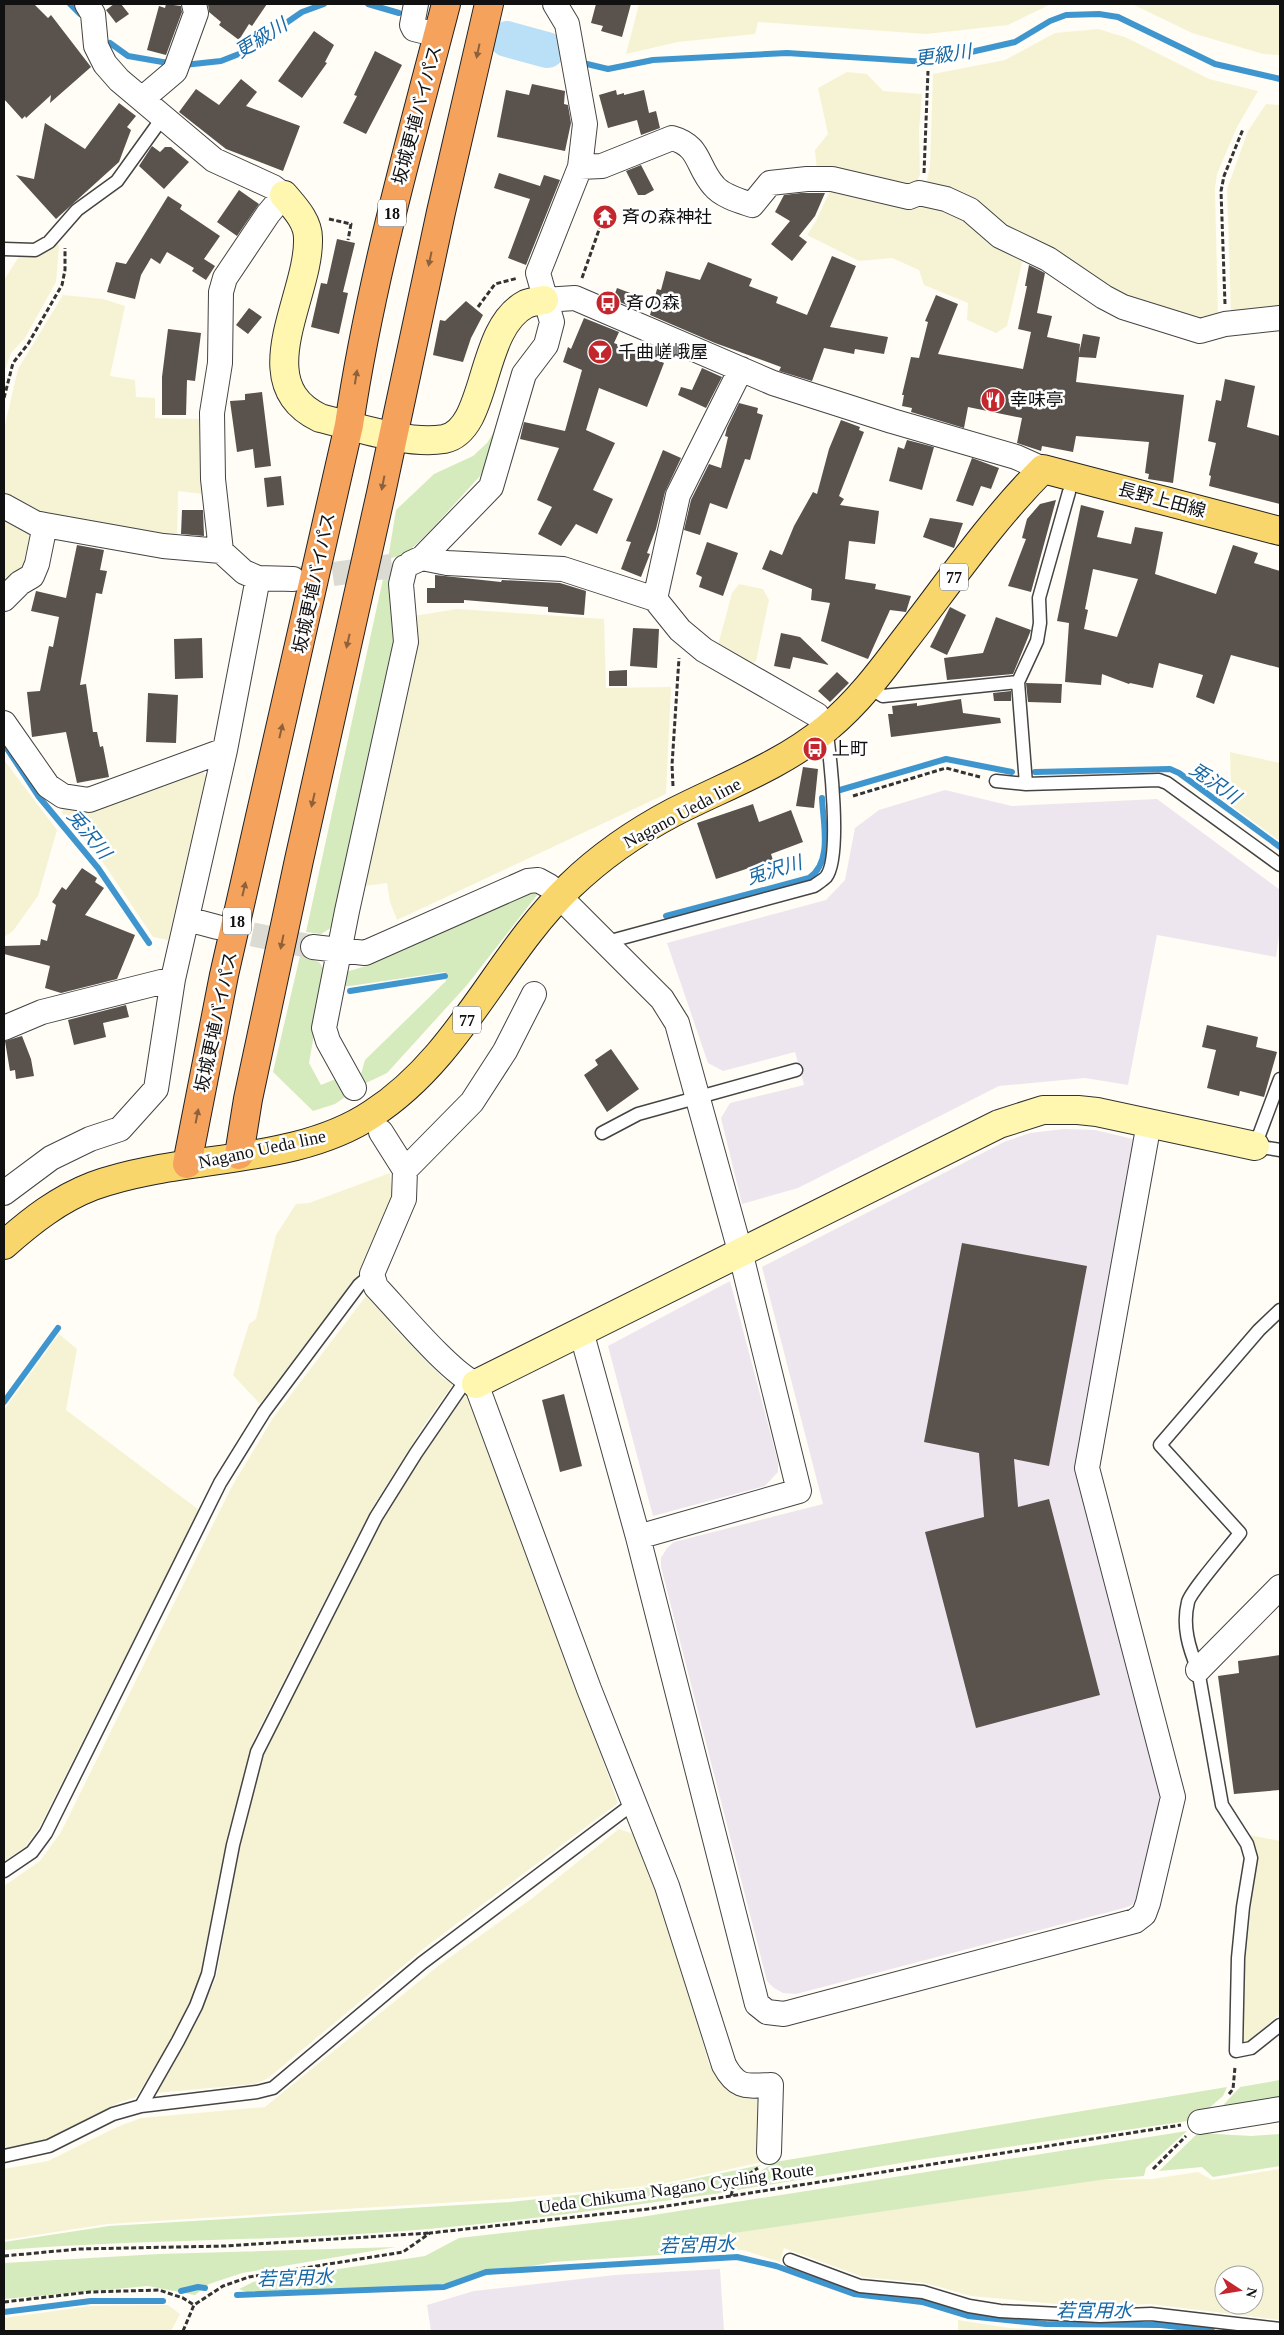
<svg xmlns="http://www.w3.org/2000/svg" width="1284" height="2335" font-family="'Times New Roman','Noto Sans JP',serif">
	<rect width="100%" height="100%" fill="#fffdf5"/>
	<path fill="#eee6ef" d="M945 790 1012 806 1157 799 1280 890V928L1276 957 1157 935 1128 1085 1085 1078 999 1086 798 1188 742 1204 721 1118 730 1103 804 1085 795 1052 723 1071 708 1063 667 943 826 900 845 880 855 828 879 810Z
		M1064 1129 1095 1130 1133 1139 1075 1470 1162 1797 1139 1894 1132 1905 1124 1908 796 1994 783 1993 774 1988 767 1981 661 1567V1558L667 1548 674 1542 823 1504 762 1267 1004 1142 1030 1133Z
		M730 1281 778 1462V1472L765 1486 653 1516 608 1346Z
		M720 2269 724 2331H431L427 2305 474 2291 615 2275Z"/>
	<path fill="#f6f3d4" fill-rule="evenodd" d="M639 4H1051L1008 25 926 34 758 22 755 34 678 42 626 54Z
		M1132 4H1280V55L1263 54 1192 33Z
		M1098 29 1125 37 1209 79 1258 91 1237 127 1217 174 1215 188 1218 318 1199 323 1128 301 926 184 930 166 933 74 1005 60 1055 33Z
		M847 72 867 74 883 91 922 94 919 131 920 174 917 183 909 189 817 172 815 150 828 134 818 88Z
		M1266 104 1280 105V311L1231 312 1227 189 1248 131Z
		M832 186 943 205 1024 255 1007 326 996 333 967 320 968 303 924 285 919 270 892 258 859 261 807 235 816 221Z
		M57 243 59 246 56 282 25 338 11 353 4 373V280L20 255 40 254Z
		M63 295 103 299 125 306 110 376 135 380 136 397 155 398V418L200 419 203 494 178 491 177 540 39 515 4 496V429L18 369Z
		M4 517 31 531 23 566 4 580Z
		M739 584 763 589 769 600 756 661 749 666 717 649 732 593Z
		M457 609 604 619 606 688 671 687 666 794 397 920 390 902 387 883 364 886 414 616Z
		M1230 752 1280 763V841L1217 795 1231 786Z
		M4 760 57 830 38 896 13 931 4 937Z
		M199 768 206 776 168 940 153 937 102 861 61 812 65 808 80 813Z
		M390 1173 393 1201 364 1267 260 1404 233 1375 249 1324 256 1319 276 1235 296 1204 309 1203Z
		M366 1296 370 1297 397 1331 443 1378 453 1384 423 1427 372 1508 254 1739 227 1837 199 1980 174 2036 136 2097 118 2103 44 2141 4 2149V1886L40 1861 61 1832 231 1488 273 1418Z
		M59 1334 77 1349 66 1410 199 1510 39 1828 25 1847 4 1861V1410Z
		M467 1393 473 1400 618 1803 427 1946 267 2079 254 2084 156 2093 192 2029 216 1978 240 1845 263 1755 382 1522 418 1462Z
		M619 1829 637 1835 657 1884 709 2064 721 2082 732 2093 763 2094 762 2162 658 2185 506 2199 107 2224 4 2240V2169L48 2161 117 2127 141 2118 265 2107 438 1966 530 1900Z
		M1249 1835 1280 1841V2014L1249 2041 1242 2040 1243 1984 1256 1859Z
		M1280 2169V2320L1150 2304 1090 2307 971 2296 925 2283 863 2277 784 2248 780 2262 743 2250 722 2251 720 2235 1097 2180 1152 2179 1198 2172 1212 2180ZM1224 2275H1254V2305H1224Z
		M168 2305 180 2314 171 2331H4V2318L90 2306Z
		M958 2320 1009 2328 1075 2331H958Z"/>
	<path fill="#d5ebbd" d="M498 425 491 452 480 476 430 531 406 554 388 559 396 510 434 474 473 456 487 443Z
		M390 578 397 639 334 926 321 934 306 932 383 579Z
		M534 891 537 895 467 985 387 1073 366 1083 361 1074 365 1060 446 981 445 972 350 986H343L346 972 366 966 470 917Z
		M300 956 319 962 325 971 309 1063 321 1085 338 1078 348 1095 335 1104 313 1111 273 1072Z
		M1280 2080V2103L1214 2115 1240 2087Z
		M1227 2087 1223 2096 1195 2120 925 2159 737 2190 739 2185 775 2162Z
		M1187 2131 1146 2168 1144 2176 1100 2180 720 2235 722 2251 553 2262 438 2285 246 2292 239 2289 253 2282 425 2256 459 2238 628 2219Z
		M1198 2133 1251 2136 1280 2134V2166L1213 2177 1202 2167 1159 2171Z
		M761 2165 731 2183 728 2192C615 2208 502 2224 389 2232 261 2241 132 2240 4 2250V2242L109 2226 510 2202 660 2186Z
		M396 2247 242 2273 209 2284 195 2295 148 2286 4 2299V2263L159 2254Z"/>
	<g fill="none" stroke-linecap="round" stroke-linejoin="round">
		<path stroke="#3f96cf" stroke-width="6" d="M70 4 80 14
			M368 4 399 13
			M110 43 128 56 174 64
			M587 64 608 69 653 60 787 53 927 62 1015 42 1050 21 1066 15 1099 14 1118 17 1215 64 1280 79
			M184 65 221 61 244 52 302 12 324 4
			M4 744 39 797 98 868 149 943
			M1035 772 1170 769 1179 773 1280 847
			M840 790 946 759 1012 772
			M666 916 809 878C833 862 823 823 822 798
			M350 991 445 976
			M4 1402 58 1328
			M181 2291 198 2287 205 2288
			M237 2295 444 2287 486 2272 737 2257 776 2266 854 2294 922 2302 968 2316 1046 2324 1161 2325 1212 2331
			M4 2312 91 2301H163"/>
		<path stroke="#b9e0f7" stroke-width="36" d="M507 39 547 50"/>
	</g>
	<path fill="#5a524d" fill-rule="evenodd" d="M4 4H34L48 18 51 15 91 67 50 103 51 95 26 118 25 116 22 119 4 99Z
		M114 4H121L129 14 116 23 106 10Z
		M166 4 181 6 182 12 166 55 147 50 159 6 165 8Z
		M208 4H267L252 26 249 24 239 40 219 25 221 22 209 12Z
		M596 4H631L622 37 601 31 603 26 591 23Z
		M314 31 334 45 325 62 327 63 302 98 278 81Z
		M375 51 402 65 366 134 343 123 357 96 354 95Z
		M241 79 257 92 246 106 300 126 283 171 226 149 179 112 196 89 219 105Z
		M532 84 565 91 564 104 568 105 571 123 565 151 497 137 506 90 529 95Z
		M616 90 617 95 624 93V95L644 90 649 113 656 111 660 128 641 135 637 120 608 128 599 95Z
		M119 103 136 116 127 127 131 130 119 162 56 219 16 175 34 179 45 123 85 149Z
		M152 146 160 152 165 147H171L189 162 164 189 139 166Z
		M641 165 654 190 645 195H638L626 171Z
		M499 173 540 186 544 175 560 180 526 265 508 258 530 199 494 188Z
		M239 190 259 204 237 236 217 222Z
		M801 193H825L815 216 799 236 807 242 792 261 771 244 790 221 775 212 784 195Z
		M168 196 182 205 180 209 220 236 204 259 215 266 206 280 192 271 194 268 167 252 160 264 151 258 141 275 135 299 107 292 116 262 126 264Z
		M337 239 355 243 343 292 348 293 339 334 311 327 321 283 327 284Z
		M832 256 856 266 830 327 888 337 884 354 855 349 854 354 824 348 812 381 779 371 781 367 715 343 650 315 657 289 661 290 666 271 700 280 708 262 752 279 749 286 778 297 776 303 807 315Z
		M1029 265 1045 273 1037 313 1052 316 1047 337 1080 344 1079 354 1083 334 1100 337 1096 358 1079 357 1076 382 1184 395 1173 483 1148 479 1149 474 1145 473 1149 442 1076 436 1073 452 1042 446 1041 451 1017 443 1022 418 968 407 964 428 911 412 912 408 902 406 904 395H902L911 357 919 358 928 322 925 321 936 295 958 304 938 354 1023 369 1031 332 1018 329 1027 286H1025Z
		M617 288 633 294 629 306 613 299Z
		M466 301 483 315 471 338 463 362 433 355 440 320 445 321Z
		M249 308 262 317 248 334 236 325Z
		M584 318 619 332 614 343 664 363 647 407 599 388 586 430 615 443 593 490 613 499 597 534 576 524 561 546 538 534 552 507 537 500 559 448 520 439 524 422 565 431 582 370 563 362 568 347 571 349Z
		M168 329 201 333 195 381 187 380 186 415H162V377Z
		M702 368 722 377 706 408 678 395 681 387 692 390Z
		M1225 379 1255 386 1247 427 1280 436V504L1209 486 1211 476 1209 475 1216 443 1208 441 1216 400 1221 401Z
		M262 392 271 466 255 468 253 449 237 452 230 401 245 400V394Z
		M739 403 758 408 757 413 763 415 750 460 745 459 727 509 710 503 700 535 684 530 691 500 709 464 721 468 728 437 725 436 727 428Z
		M841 420 860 427 859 430 864 432 839 496 844 499 840 505 879 511 875 544 849 541 845 579 876 584 875 589 911 596 906 612 890 610 868 659 821 641 830 603 811 600 812 589 762 569 770 550 782 555 794 526 813 492 817 494 829 449Z
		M907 440 934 447 922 490 889 481 898 447 904 449Z
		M663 450 681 458 665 492 656 529 647 553 650 554 641 577 621 569 631 542 626 541Z
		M972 458 999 468 991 489 981 486 973 506 956 501Z
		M281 476 284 505 267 507 264 478Z
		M1056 500 1031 592 1008 586 1026 539 1022 538 1027 519 1040 504Z
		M1081 505 1104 511 1097 537 1131 544 1135 527 1163 532 1155 574 1216 594 1233 545 1258 553 1254 563 1280 571V668L1231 655 1214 704 1196 697 1203 675 1159 663 1153 688 1130 683 1129 684 1102 674 1101 685 1065 682 1069 623 1057 621ZM1093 569 1138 579 1117 637 1084 629 1088 610 1085 609Z
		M182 510H203L204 536 181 534Z
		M930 518 963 523 954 548 923 537Z
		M707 542 738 553 723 596 699 587 702 577 696 574Z
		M77 545 104 550 100 570 107 571 102 594 96 593 80 685 86 684 93 732H97L100 747 103 746 109 777 77 783 66 732 32 737 27 692 40 691 49 646 53 647 59 617 31 611 36 591 66 598Z
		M435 575 501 582 502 580 560 583 586 591 584 615 548 612V607L464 600V603H427V588H435Z
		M950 607 966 615 947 655 930 647Z
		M996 617 1031 630 1013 674 947 680 944 658 983 653Z
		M633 628 659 629 657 668 630 666Z
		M781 633 800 637 829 665 793 657 790 669 774 666Z
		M202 638 203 678 175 679 174 639Z
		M627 670V686H609V671Z
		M837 672 849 683 830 702 818 691Z
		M1026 683 1062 684 1061 703 1028 702Z
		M1011 691V701H994L993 693Z
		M148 693 178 695 176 743 146 742Z
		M961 699 963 713 1000 718 1001 723 891 737 888 714H893L892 706 917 703V706Z
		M803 767 818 769 814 808 796 806Z
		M753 804 759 822 791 810 803 842 771 854 773 860 716 879 697 823Z
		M82 868 97 878 95 882 104 888 85 915 135 935 117 979 61 993 45 988 50 966 4 954V946L40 945 41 939 47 941 56 905 52 902 62 887 66 890Z
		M126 1005 129 1017 103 1023 106 1037 74 1045 68 1020Z
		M1207 1025 1258 1037 1256 1047 1277 1052 1264 1097 1240 1091 1239 1096 1207 1088 1216 1050 1202 1047Z
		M22 1036 31 1059 34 1076 16 1079 15 1070 10 1071 5 1041Z
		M611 1049 639 1089 607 1112 584 1075 598 1065 595 1060Z
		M962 1243 1087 1266 1049 1466 1014 1459 1018 1507 1049 1499 1100 1695 976 1728 925 1532 984 1517 979 1453 924 1442Z
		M564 1394 582 1466 560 1472 542 1400Z
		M1280 1655V1790L1234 1794 1218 1676 1239 1673 1238 1661Z"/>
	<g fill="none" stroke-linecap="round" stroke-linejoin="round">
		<path stroke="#dbdad3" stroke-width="24" stroke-dasharray="24 12" stroke-linecap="butt" d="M297 579 392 566
			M217 927 313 947"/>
		<defs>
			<path id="lane" d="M4 249 35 250 49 242 77 210 117 181 163 117
				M1018 682 1037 641 1040 623 1039 598 1069 492
				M868 687 883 696 1018 682 1026 784
				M996 781 1026 784 1159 780 1167 783 1280 865
				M607 942 814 886C818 883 823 880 826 877 842 857 830 755 826 728
				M1280 1079 1255 1146 1280 1150
				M602 1133 638 1114 796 1070
				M1280 1310 1259 1330 1160 1445 1240 1533C1231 1545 1190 1592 1188 1602 1182 1626 1189 1648 1198 1670L1222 1805 1247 1844 1251 1858 1243 1907 1238 1958 1236 2051 1251 2048 1280 2025
				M4 1871 32 1852 46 1833 220 1483 264 1412 359 1285 372 1274
				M141 2106 178 2041 196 2006 208 1974 233 1845 257 1752 376 1517 416 1453 466 1380
				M4 2156 49 2146 113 2114 141 2106 257 2092 273 2088 422 1963 634 1803
				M790 2260 860 2286 923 2292 969 2306 1000 2311 1100 2316 1151 2314 1280 2329"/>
			<path id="street" d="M416 4 412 25 414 29 438 35
				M142 99 175 71 196 13 194 4
				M580 167 602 166 672 138C701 146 696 166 714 186 722 196 740 201 752 205L770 183 807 179H832L909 197 919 193 946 199 970 210 1000 236 1048 259 1104 297 1123 307 1200 331 1225 324 1280 318
				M544 300 575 298 773 383 892 421 1016 457 1043 469
				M4 506 35 523 45 525 163 546 221 551
				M422 558 491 487 524 374 546 345 552 322 538 273 580 167 585 124 567 24 555 4
				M411 563 422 558 447 563 563 569 655 599 680 630 704 650 817 715 826 728
				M258 578 293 579
				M4 599 20 583 32 576 37 564 45 525
				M655 599 678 495 741 369
				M4 723 48 786 63 796 89 800 225 750
				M187 919 217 927
				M313 947 365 953 528 881 538 880 549 886 662 999 677 1023 740 1251 799 1491 638 1537
				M4 1028 42 1012 173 979
				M354 1088 328 1041 324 1028 347 911 406 642 401 584 405 567
				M381 1132 405 1170 404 1199 372 1274 376 1287C398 1310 450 1373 476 1384L589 1689 667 1886 724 2065C737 2089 746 2086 771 2085L769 2152
				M405 1170 472 1102 505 1051 534 994
				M4 1193 51 1158 90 1139 120 1129 156 1089 173 979 225 750 258 578 244 572 221 551 213 479 212 413 220 363 221 292 225 278 268 214 284 195 273 187 214 160 119 80 105 64 96 46 93 14 87 4
				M581 1331 638 1537 757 2004 767 2012 784 2014 1135 1921 1144 1914 1148 1903 1173 1797 1087 1468 1149 1123
				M1198 1670 1280 1587
				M1200 2122 1280 2109"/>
			<path id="secondary" d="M284 195C294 207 308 221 308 238 310 296 246 383 320 418 357 427 407 445 444 439 489 430 478 329 526 304 531 302 539 301 544 300
				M476 1384 999 1124 1043 1110H1078L1097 1112 1255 1146"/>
			<path id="primary" d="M4 1245C31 1221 59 1199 93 1186 181 1154 294 1166 372 1114 460 1057 497 956 570 886 601 856 636 832 674 812 727 785 781 766 827 728 857 703 880 673 903 642 948 584 991 521 1043 469L1280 531"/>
			<path id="highway" d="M239 1155 248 1099 299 860 381 493 441 212 489 4
				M187 1164 224 975 349 425C370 282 410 143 446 4"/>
		</defs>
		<use href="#lane" stroke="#444" stroke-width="15"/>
		<use href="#street" stroke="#444" stroke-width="26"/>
		<use href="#secondary" stroke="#333" stroke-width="30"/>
		<use href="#primary" stroke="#222" stroke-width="30"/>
		<use href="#highway" stroke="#222" stroke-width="30"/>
		<path stroke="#333" stroke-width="3" stroke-dasharray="5 2.5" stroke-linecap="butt" d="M924 173 928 71
			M329 219 351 224 348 240
			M582 278 600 227
			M1225 304 1221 191 1224 176 1243 129
			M478 307 495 284 518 278
			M4 398 13 363 28 344 62 285 65 270V248
			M673 786 672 765 679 658
			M853 796 946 768 980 777
			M1229 2094 1233 2089 1235 2067
			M1153 2169 1186 2136
			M731 2196 734 2184 758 2168
			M4 2256 79 2249 225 2246 430 2233
			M4 2302 90 2292 159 2290 183 2298 194 2305
			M183 2331 194 2305 223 2286 249 2277 403 2252 430 2233 648 2209 1181 2125"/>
		<use href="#lane" stroke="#fff" stroke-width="12"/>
		<use href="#street" stroke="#fff" stroke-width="24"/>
		<use href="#secondary" stroke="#fff6b0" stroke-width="28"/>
		<use href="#primary" stroke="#f9d66b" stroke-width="28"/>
		<use href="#highway" stroke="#f5a25d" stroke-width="28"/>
	</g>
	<defs><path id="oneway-solid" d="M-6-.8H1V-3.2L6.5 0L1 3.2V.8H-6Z" transform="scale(1.25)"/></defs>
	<g fill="#8e613b">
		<use href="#oneway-solid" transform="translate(478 51) rotate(102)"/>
		<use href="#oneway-solid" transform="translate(430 259) rotate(102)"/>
		<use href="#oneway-solid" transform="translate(356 377) rotate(-81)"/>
		<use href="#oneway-solid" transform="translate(383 483) rotate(101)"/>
		<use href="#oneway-solid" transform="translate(348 641) rotate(103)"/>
		<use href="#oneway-solid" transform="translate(281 731) rotate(-77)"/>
		<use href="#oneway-solid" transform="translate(313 800) rotate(103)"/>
		<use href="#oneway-solid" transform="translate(244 889) rotate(-77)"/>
		<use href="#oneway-solid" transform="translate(282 942) rotate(102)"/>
		<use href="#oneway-solid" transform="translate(197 1116) rotate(-79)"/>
	</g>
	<defs>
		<symbol id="temple-disc" viewBox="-11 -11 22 22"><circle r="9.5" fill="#c4262e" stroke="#fff"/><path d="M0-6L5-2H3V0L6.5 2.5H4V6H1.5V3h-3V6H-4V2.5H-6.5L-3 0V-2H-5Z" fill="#fff"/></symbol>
		<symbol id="bus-disc" viewBox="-11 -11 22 22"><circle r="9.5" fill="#c4262e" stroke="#fff"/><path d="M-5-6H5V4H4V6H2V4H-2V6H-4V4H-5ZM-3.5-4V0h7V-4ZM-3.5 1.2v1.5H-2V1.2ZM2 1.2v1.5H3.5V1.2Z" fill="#fff"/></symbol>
		<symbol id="bar-disc" viewBox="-11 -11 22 22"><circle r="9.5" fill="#c4262e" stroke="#fff"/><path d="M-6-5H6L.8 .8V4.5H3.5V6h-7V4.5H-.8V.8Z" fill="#fff"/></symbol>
		<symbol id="restaurant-disc" viewBox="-11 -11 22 22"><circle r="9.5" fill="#c4262e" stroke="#fff"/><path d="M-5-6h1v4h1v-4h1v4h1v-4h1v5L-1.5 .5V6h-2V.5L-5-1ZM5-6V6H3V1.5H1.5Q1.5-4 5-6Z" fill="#fff"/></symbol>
	</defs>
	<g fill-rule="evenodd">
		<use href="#temple-disc" x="591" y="203" width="28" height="28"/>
		<use href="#bus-disc" x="594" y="289" width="28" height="28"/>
		<use href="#bar-disc" x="586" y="338" width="28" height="28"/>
		<use href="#restaurant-disc" x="979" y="386" width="28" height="28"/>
		<use href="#bus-disc" x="801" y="735" width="28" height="28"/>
	</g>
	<g text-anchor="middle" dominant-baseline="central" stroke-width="5" stroke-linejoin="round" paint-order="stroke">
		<g fill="#fff" stroke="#585858" stroke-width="1">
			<rect x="378" y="199.5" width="28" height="27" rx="4"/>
			<rect x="940" y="563.5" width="28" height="27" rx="4"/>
			<rect x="223" y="907.5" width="28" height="27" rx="4"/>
			<rect x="453" y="1006.5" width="28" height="27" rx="4"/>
		</g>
		<g font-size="16" font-weight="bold" fill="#111">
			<text x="392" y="213">18</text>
			<text x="954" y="577">77</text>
			<text x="237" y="921">18</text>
			<text x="467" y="1020">77</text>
		</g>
		<g font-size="18" fill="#111" stroke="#fff">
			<text transform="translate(417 115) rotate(-75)">坂城更埴バイパス</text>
			<text transform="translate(1162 500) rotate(15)">長野上田線</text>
			<text transform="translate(314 583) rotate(-78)">坂城更埴バイパス</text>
			<text transform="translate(682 813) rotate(-28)">Nagano Ueda line</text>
			<text transform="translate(216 1022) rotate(-78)">坂城更埴バイパス</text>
			<text transform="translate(262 1149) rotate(-12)">Nagano Ueda line</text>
			<text transform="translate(676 2188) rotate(-8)">Ueda Chikuma Nagano Cycling Route</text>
		</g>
		<g font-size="18" fill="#111" stroke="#fff" text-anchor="start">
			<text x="622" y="217">斉の森神社</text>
			<text x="626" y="303">斉の森</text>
			<text x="618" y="352">千曲嵯峨屋</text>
			<text x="1010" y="400">幸味亭</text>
			<text x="832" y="749">上町</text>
		</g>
		<g font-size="19" font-style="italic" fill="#1768a6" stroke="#fff">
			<text transform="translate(261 38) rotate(-32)">更級川</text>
			<text transform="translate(943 55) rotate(-8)">更級川</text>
			<text transform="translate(1215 783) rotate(35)">兎沢川</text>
			<text transform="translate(89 834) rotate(51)">兎沢川</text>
			<text transform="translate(774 870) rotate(-17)">兎沢川</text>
			<text transform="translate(697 2245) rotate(-2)">若宮用水</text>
			<text transform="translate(295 2278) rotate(-2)">若宮用水</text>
			<text x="1094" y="2310">若宮用水</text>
		</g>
	</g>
	<rect width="1284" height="2335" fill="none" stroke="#111111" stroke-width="10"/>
	<g transform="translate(1239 2290) rotate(102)"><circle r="24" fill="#ffffff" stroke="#a0a0a0"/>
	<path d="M0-4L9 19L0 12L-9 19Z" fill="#c4262e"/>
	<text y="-8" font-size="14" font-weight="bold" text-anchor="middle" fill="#111111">N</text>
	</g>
</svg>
